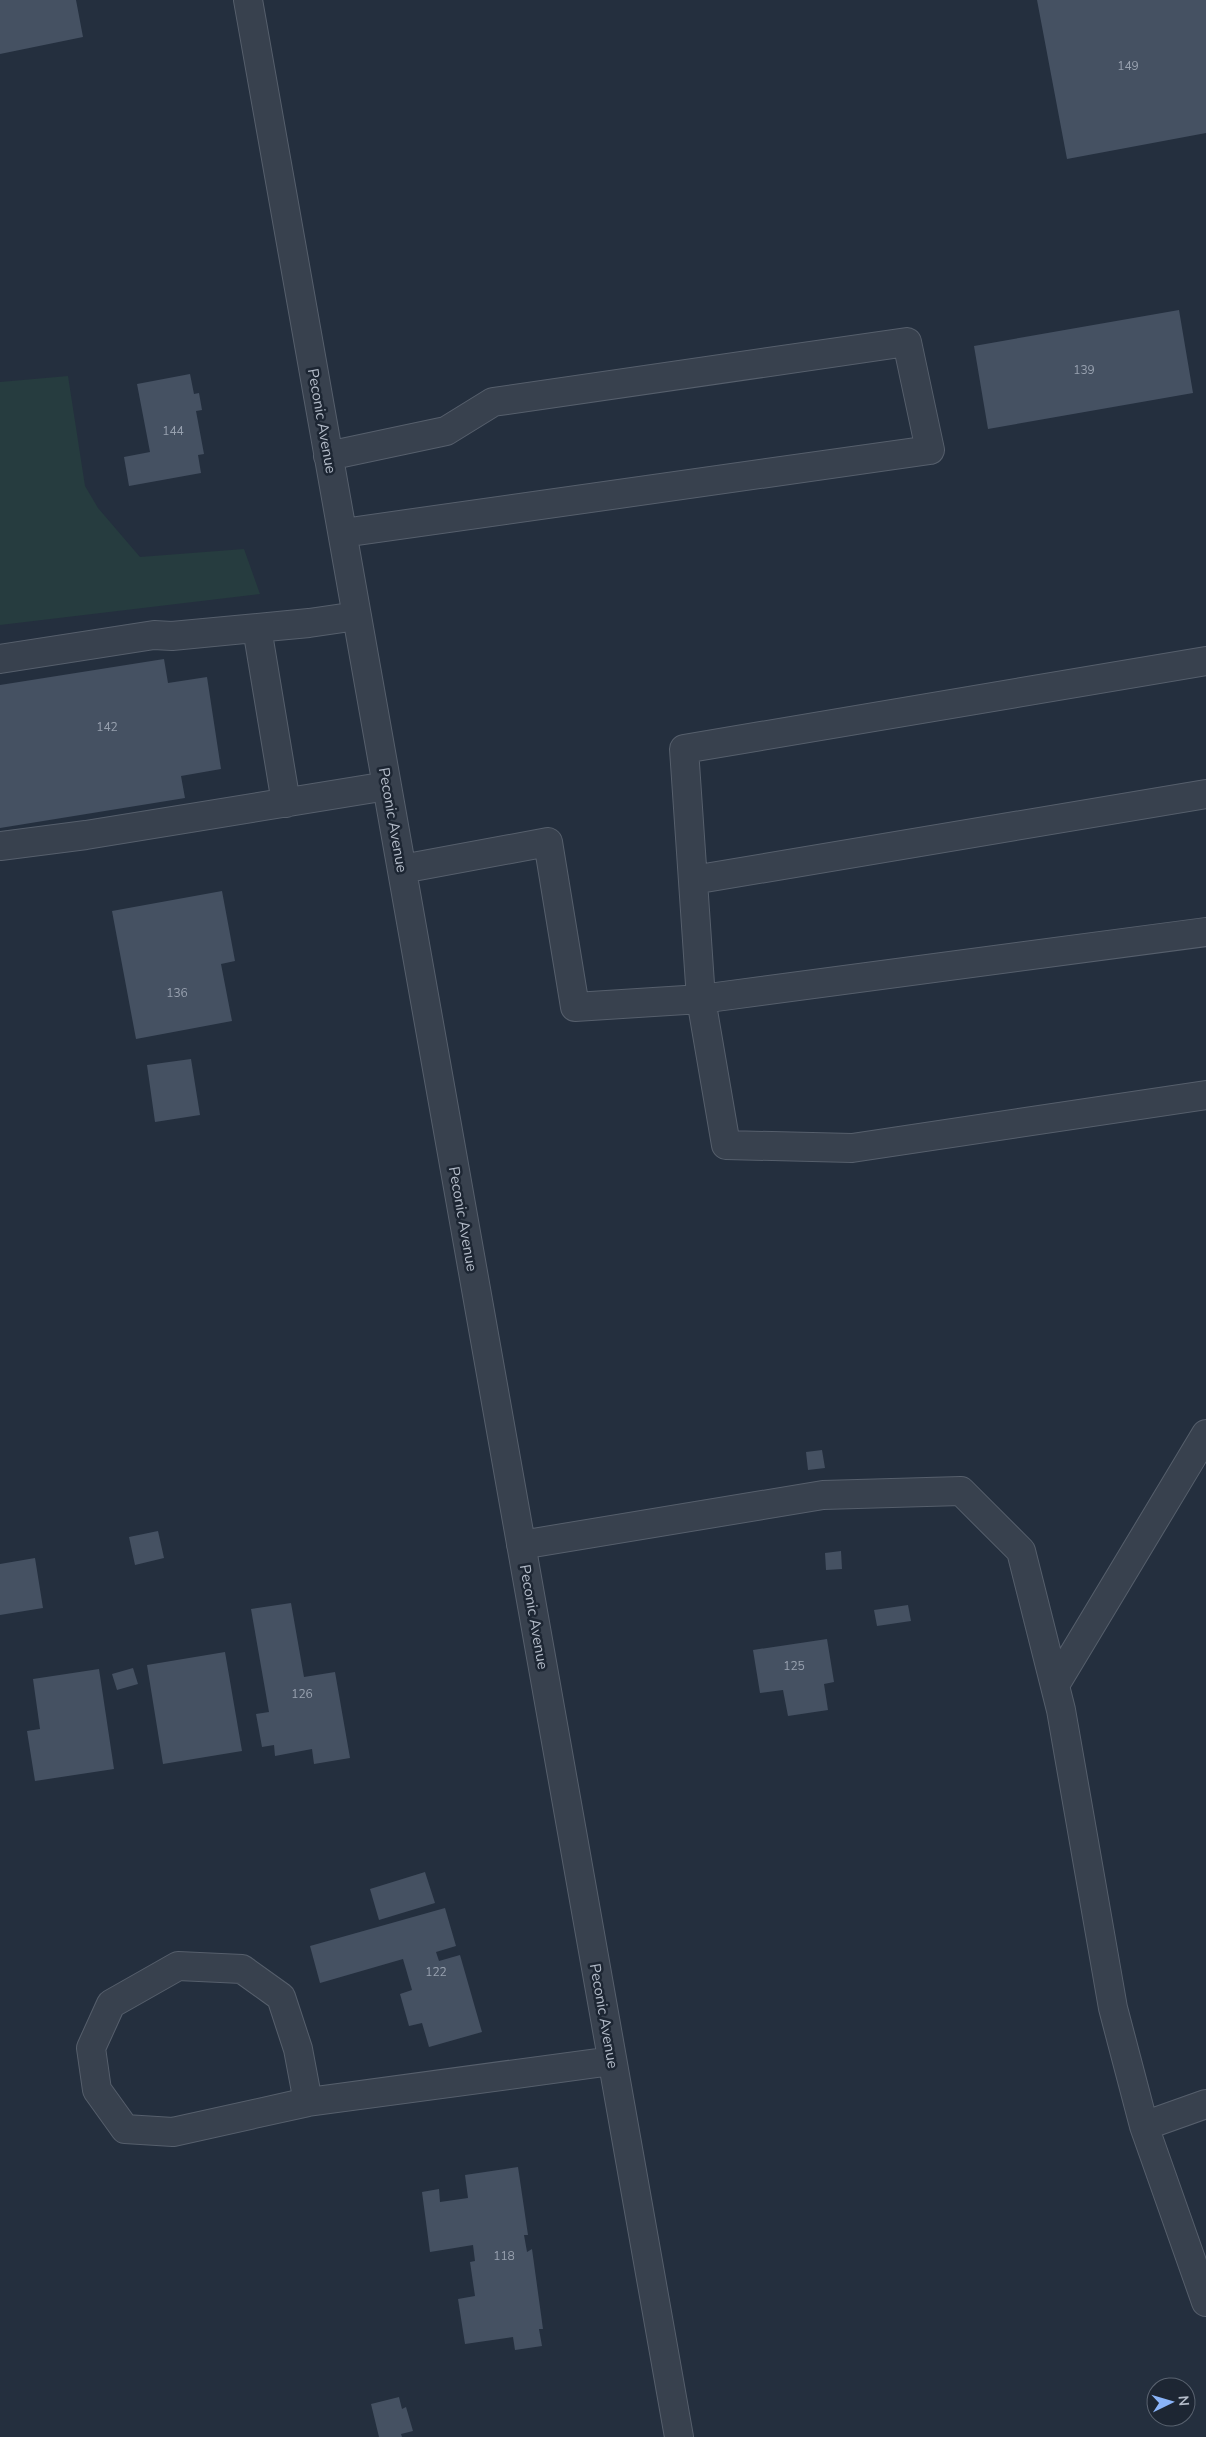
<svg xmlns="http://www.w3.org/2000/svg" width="1206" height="2437" font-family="'Nunito Sans',sans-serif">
	<rect width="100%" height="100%" fill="#242f3e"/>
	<path fill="#263c3f" d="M68 376 85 486 98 508 140 557 244 549 260 594 0 625V382Z"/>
	<path fill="#455162" d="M0 0H76L83 37 0 54Z
		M1037 0H1206V133L1067 159Z
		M1179 310 1193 393 988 429 974 346Z
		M190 374 194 394 199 393 202 410 196 411 204 454 198 455 201 473 129 486 124 457 150 452 137 384Z
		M164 659 168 683 207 677 221 769 181 776 185 798 0 828V685Z
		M222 891 235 961 221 964 232 1021 136 1039 112 911Z
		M191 1059 200 1115 155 1122 147 1065Z
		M822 1450 825 1468 808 1470 806 1452Z
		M158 1531 164 1558 135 1565 129 1537Z
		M841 1551 842 1569 826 1570 825 1553Z
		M35 1558 43 1608 0 1615V1564Z
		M291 1603 304 1677 335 1672 350 1758 314 1764 312 1749 275 1756 274 1745 262 1747 256 1714 269 1712 251 1609Z
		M908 1605 911 1621 877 1626 874 1610Z
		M827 1639 834 1682 824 1684 828 1710 788 1716 783 1690 760 1693 753 1650Z
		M225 1652 242 1751 163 1764 147 1665Z
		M133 1668 138 1684 117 1690 112 1674Z
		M99 1669 114 1769 35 1781 27 1731 40 1729 33 1679Z
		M425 1872 435 1903 379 1920 370 1889Z
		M445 1908 456 1946 436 1952 439 1961 460 1955 482 2032 429 2047 422 2023 409 2026 400 1994 412 1990 403 1959 320 1983 310 1946Z
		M518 2167 528 2235H524L527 2252 532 2249 543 2329H539L542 2346 515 2350 513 2337 465 2344 458 2299 475 2296 470 2262 475 2261 473 2245 430 2252 422 2192 439 2189 440 2202 468 2198 465 2175Z
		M399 2397 402 2409 406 2407 413 2431 401 2434 402 2437H379L371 2404Z"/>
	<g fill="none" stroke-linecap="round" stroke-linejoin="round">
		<defs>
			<path id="minor" d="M248 0 679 2437
				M328 456 446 431 493 402 907 342 930 450 343 533
				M257 628 286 803
				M0 659 154 635 172 636 309 623 357 616
				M1206 661 684 749 701 999 1206 932
				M0 846 86 835 387 786
				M402 869 548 842 575 1007 701 999 726 1145 852 1148 1206 1095
				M693 880 1206 794
				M521 1545 823 1495 961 1491 1021 1551 1061 1710 1113 2008 1144 2126 1206 2302
				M1055 1685 1206 1434
				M308 2102 298 2049 281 1997 242 1969 178 1966 111 2004 91 2048 97 2090 125 2129 173 2132 308 2102 612 2061
				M1144 2126 1206 2104"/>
		</defs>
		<use href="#minor" stroke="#565f6c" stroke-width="30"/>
		<use href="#minor" stroke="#38414e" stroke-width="28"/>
	</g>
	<g text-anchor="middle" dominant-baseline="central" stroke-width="5" stroke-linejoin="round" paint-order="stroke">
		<g font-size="12" fill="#98a1af">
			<text x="1128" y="66">149</text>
			<text x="1084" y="370">139</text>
			<text x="173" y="431">144</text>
			<text x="107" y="727">142</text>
			<text x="177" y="993">136</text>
			<text x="794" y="1666">125</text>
			<text x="302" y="1694">126</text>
			<text x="436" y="1972">122</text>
			<text x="504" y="2256">118</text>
		</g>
		<g font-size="15" fill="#b4bcc9" stroke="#1d2633">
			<text transform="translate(322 421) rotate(80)">Peconic Avenue</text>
			<text transform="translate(393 820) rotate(80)">Peconic Avenue</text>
			<text transform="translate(463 1219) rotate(80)">Peconic Avenue</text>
			<text transform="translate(534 1617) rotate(80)">Peconic Avenue</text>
			<text transform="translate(604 2016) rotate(80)">Peconic Avenue</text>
		</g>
	</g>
	<g transform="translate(1171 2402) rotate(85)"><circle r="24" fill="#1d2633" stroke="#59626f"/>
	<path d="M0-4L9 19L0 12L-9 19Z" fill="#8ab4f8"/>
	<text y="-8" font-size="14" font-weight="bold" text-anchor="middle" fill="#b4bcc9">N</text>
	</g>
</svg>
